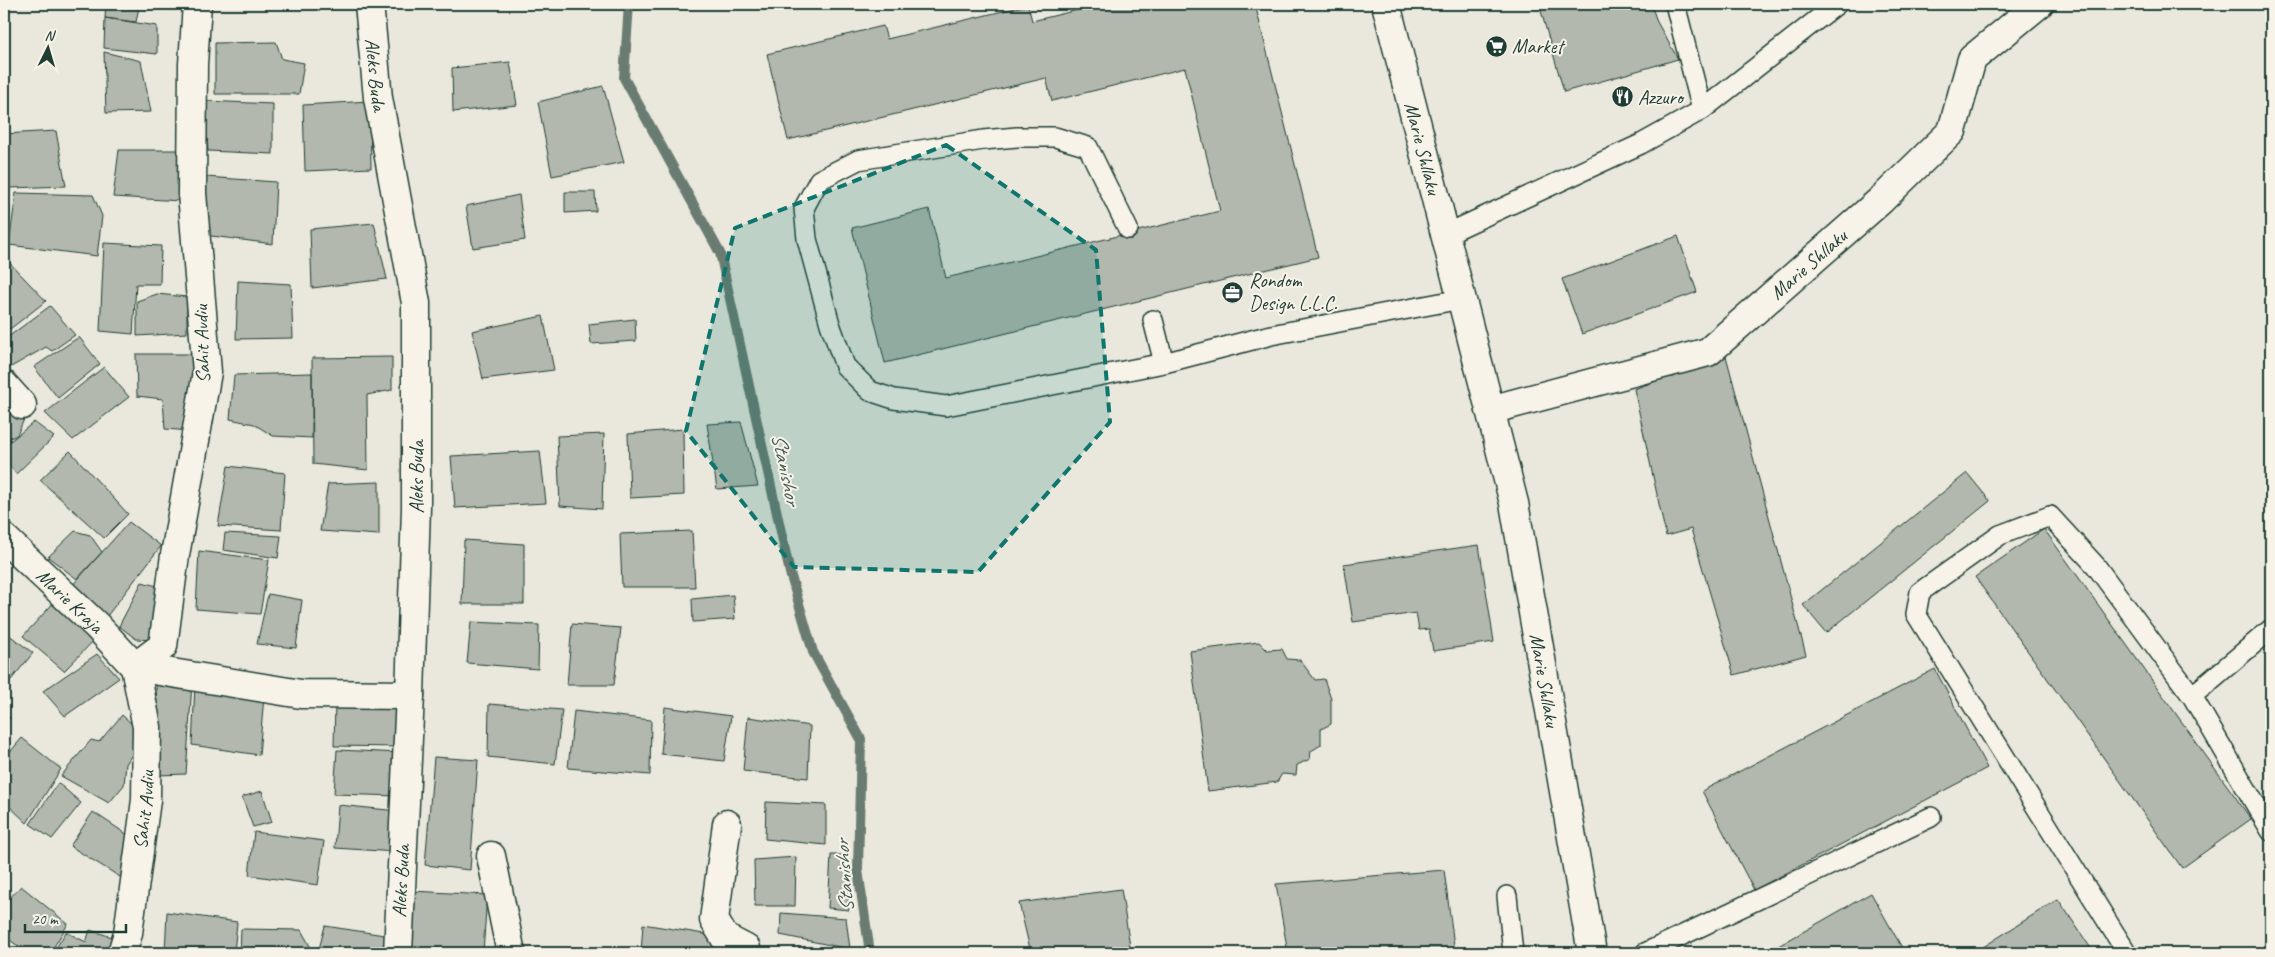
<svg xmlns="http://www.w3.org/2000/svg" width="2275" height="957" font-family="Caveat,sans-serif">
	<rect width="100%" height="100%" fill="#eae8dd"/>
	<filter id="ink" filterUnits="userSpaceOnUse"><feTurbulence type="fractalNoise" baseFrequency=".02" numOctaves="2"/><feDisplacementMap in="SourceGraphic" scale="10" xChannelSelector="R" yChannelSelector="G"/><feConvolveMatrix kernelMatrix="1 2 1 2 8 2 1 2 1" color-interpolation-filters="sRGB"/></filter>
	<g filter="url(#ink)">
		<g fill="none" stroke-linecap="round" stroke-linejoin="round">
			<path stroke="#6a7c72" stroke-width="10" d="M629 4 624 78 720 253 790 573 813 652 861 739 858 870 870 953"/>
		</g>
		<path fill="#b2b8ae" stroke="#1f3d34" d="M106 4H160V7H139L136 22 105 18Z
			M1103 4H1255L1318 257 885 363 852 228 929 209 946 278 1220 211 1185 68 1052 101 1046 78 788 140 767 54 883 26 887 39 1028 5 1032 21Z
			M1539 4H1651L1657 22 1678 59 1564 92Z
			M105 18 157 26V54L104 48Z
			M276 42 282 59 304 63 299 94H215V43Z
			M104 52 141 61 151 112 106 113Z
			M510 62 517 105 453 112 452 68Z
			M603 86 624 162 552 176 538 102Z
			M205 101 273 104V154L208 151Z
			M370 101 371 168 305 171 303 105Z
			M56 131 66 186 10 188 4 162V134Z
			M119 150H178L181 201 113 197Z
			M206 177 276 182 273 244 204 235Z
			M565 192H595L596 211 565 213Z
			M16 193 93 195 102 216 97 256 9 245Z
			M519 195 525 240 473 248 466 206Z
			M374 223 387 279 312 288 310 229Z
			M1678 236 1697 292 1582 334 1562 279Z
			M104 243 161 246 160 284H136L133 334 100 331Z
			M4 257 46 301 10 329 4 324Z
			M238 281 291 284 293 338 236 339Z
			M157 294 187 297V333L137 336V301Z
			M50 306 75 335 52 351 46 347 4 371V340Z
			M543 316 554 370 483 379 472 331Z
			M635 319 636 341 591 344 589 324Z
			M79 337 100 364 58 398 34 367Z
			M136 354H198L191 431 165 429 163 399 137 396Z
			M1726 356 1806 655 1734 675 1691 529 1666 536 1634 389Z
			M392 357V390L367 395 368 470 313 464 312 358Z
			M104 367 129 397 73 440 45 413Z
			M312 373V438L273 436 254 424 230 419 234 375Z
			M4 394 25 417 17 435 4 441Z
			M34 422 54 437 16 474 4 458V446Z
			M741 422 758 486 717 489 707 424Z
			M683 429 684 495 630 498 628 434Z
			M604 434 602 509 560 506 557 436Z
			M70 451 128 514 104 538 40 480Z
			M540 451 546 503 455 508 451 456Z
			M228 466 285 473 281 530 218 526Z
			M1967 473 1990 501 1826 633 1803 605Z
			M379 482V535L320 531 328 484Z
			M129 522 161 546 107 616 70 588Z
			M2044 529 2251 819 2182 868 1975 577Z
			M75 531 90 535 102 552 77 579 48 557Z
			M692 531 695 587H622L620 534Z
			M225 533 281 536 278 558 223 550Z
			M464 540 524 544V604H462Z
			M1479 545 1494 642 1433 651 1429 629 1419 630 1416 613 1353 622 1344 564Z
			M199 551 269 560 260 614 196 609Z
			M142 582 168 589 156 640 136 639 119 626Z
			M268 594 302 600 296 648 257 644Z
			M733 595 735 619 693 622 692 599Z
			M59 597 100 634 64 671 23 636Z
			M471 622 539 625 538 669 467 663Z
			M572 624 621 628 614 685H567Z
			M4 631 33 653 11 680 4 671Z
			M1259 642 1267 650 1282 649 1287 659 1300 660 1315 680 1324 679 1331 699V724L1321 729V745L1311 751 1310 759 1297 765 1296 775 1282 774 1277 782 1208 791 1190 651Z
			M97 654 119 678 65 716 43 691Z
			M1935 669 1987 768 1754 890 1702 791Z
			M156 681 192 683 186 774 158 775Z
			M195 686 264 696 259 755 192 745Z
			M404 701 401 747 334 746 335 702Z
			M489 704 562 710 555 764 488 757Z
			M665 707 731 716 724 761 661 754Z
			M4 711 10 718 4 725Z
			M574 711 651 720 650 775 568 768Z
			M122 715 144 735 126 764 124 785 109 803 61 776 91 740 99 742Z
			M748 717 810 726 808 778 743 771Z
			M22 738 61 769 27 823 4 801V759Z
			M337 750 401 753 399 796 334 794Z
			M434 757 478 760 470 870 425 865Z
			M58 783 81 803 52 839 30 824Z
			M262 791 272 822 253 827 242 797Z
			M766 802 826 805V845L765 839Z
			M338 805 398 811 396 852 335 848Z
			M93 812 137 841 124 857 130 862 120 877 70 846Z
			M254 832 324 841 318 885 249 875Z
			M831 855H846L849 910 828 908Z
			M796 857 795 906H755L754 860Z
			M1444 870 1455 953H1288L1276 884Z
			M21 886 68 924 50 953H28L4 936V904Z
			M1121 889 1131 953H1031L1019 903Z
			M413 891 487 895 483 953H408Z
			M1871 893 1905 953H1766Z
			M2058 899 2094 953H1978L1977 951Z
			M167 912 237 922 234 953H165Z
			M781 913 846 918 850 949 780 935Z
			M643 924 704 934 734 950V953H641Z
			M325 926 391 936 390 953H318Z
			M241 929 301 930 310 946 308 953H240Z
			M90 930 118 939 114 953H53L66 932 86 942Z"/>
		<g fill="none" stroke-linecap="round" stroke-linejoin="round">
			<defs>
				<path id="service" d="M1702 110 1837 4
					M1128 229 1088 147 1055 137H1017L983 140 858 160 819 180 804 208 807 239 830 324 845 366 870 391 894 399 946 406 1164 363 1153 320
					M1444 235 1641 144 1702 110 1675 4
					M1164 363 1271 335 1461 299
					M2192 696 2271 629
					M1507 896 1513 953
					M1645 953 1931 817
					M2127 953 1916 614 1920 592 2000 535 2050 516 2096 566 2192 696 2271 831"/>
				<g id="minor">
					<path id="s1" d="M369 4 378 98 416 303V507L410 695 398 953"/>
					<path d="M4 385 22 405"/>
					<path id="s2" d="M1490 410 1708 352 1881 200 1952 131 1972 59 2039 4"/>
					<path id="s3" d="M4 538 97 626 135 667 301 694 410 695"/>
					<path d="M727 824 714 920 725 938 746 949V953"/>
					<path d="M491 856 511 953"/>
					<path id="s4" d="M122 953 128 933 146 800 147 727 135 667 163 646 175 555 207 372 192 193 193 64 197 4"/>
				</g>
				<g id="tertiary">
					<path id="s5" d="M1386 4 1514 503 1592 953"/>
				</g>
			</defs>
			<use href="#service" stroke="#1f3d34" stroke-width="22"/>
			<use href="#minor" stroke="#1f3d34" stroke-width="31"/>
			<use href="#tertiary" stroke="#1f3d34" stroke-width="31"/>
			<use href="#service" stroke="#f7f3e8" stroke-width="19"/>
			<use href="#minor" stroke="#f7f3e8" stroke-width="28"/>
			<use href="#tertiary" stroke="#f7f3e8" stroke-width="28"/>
		</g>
	</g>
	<path fill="#0f766e" fill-opacity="0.2" stroke="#0f766e" stroke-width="4" stroke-dasharray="10 6" stroke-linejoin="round" d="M946 145 1096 250 1110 422 978 572 794 567 686 431 735 228Z"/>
	<defs>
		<symbol id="supermarket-disc" viewBox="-11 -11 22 22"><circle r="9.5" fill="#1f3d34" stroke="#f7f3e8"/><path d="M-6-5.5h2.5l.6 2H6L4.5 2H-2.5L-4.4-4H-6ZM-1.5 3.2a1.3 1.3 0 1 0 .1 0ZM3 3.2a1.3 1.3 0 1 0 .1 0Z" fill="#fff"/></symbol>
		<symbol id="restaurant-disc" viewBox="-11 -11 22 22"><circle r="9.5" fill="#1f3d34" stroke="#f7f3e8"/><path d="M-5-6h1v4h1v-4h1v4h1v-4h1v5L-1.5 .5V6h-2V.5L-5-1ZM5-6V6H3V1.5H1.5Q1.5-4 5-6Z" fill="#fff"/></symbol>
		<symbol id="office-disc" viewBox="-11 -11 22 22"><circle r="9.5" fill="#1f3d34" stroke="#f7f3e8"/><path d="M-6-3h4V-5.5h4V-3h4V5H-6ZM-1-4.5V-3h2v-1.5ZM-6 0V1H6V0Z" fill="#fff"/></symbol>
	</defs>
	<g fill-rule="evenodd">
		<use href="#supermarket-disc" x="1484" y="34" width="25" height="25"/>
		<use href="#restaurant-disc" x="1610" y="84" width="25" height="25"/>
		<use href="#office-disc" x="1220" y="280" width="25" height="25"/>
	</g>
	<g text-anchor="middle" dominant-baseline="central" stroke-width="4" stroke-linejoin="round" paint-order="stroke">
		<g font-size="20" fill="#1f3d34" stroke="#f7f3e8" text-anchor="start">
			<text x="1512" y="46">Market</text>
			<text x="1638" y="97">Azzuro</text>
			<text x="1249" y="280">Rondom<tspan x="1249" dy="23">Design L.L.C.</tspan></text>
		</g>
		<g font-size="20" fill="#1f3d34" stroke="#f7f3e8">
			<text stroke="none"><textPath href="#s1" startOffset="71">Aleks Buda</textPath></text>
			<text stroke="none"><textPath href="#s5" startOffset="149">Marie Shllaku</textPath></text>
			<text stroke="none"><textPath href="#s2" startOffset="359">Marie Shllaku</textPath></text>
			<text transform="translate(202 344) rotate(-92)">Sahit Avdiu</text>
			<text transform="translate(416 477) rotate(-90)">Aleks Buda</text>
			<text stroke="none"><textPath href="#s3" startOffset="91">Marie Kraja</textPath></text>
			<text stroke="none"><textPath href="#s5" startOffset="695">Marie Shllaku</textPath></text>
			<text stroke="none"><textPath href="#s4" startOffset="145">Sahit Avdiu</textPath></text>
			<text transform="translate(401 881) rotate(-87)">Aleks Buda</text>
		</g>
		<g font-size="21" font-style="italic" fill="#445c53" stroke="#f7f3e8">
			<text transform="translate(786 469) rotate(78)">Stanishor</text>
			<text transform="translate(844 876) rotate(-94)">Stanishor</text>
		</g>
	</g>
	<rect width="2275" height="957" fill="none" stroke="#f7f3e8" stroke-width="20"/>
	<rect x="10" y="10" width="2255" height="937" fill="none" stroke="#1f3d34" stroke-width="2" filter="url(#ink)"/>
	<g transform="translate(48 48) rotate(5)" stroke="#f7f3e8" stroke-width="4" paint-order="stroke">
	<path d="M0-4L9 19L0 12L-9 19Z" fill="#1f3d34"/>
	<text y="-8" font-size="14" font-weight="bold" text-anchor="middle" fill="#1f3d34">N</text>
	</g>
	<path d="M25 924v8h101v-8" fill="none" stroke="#1f3d34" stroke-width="2.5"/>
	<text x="32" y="924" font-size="15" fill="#1f3d34" stroke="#f7f3e8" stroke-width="4" paint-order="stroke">20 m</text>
</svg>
